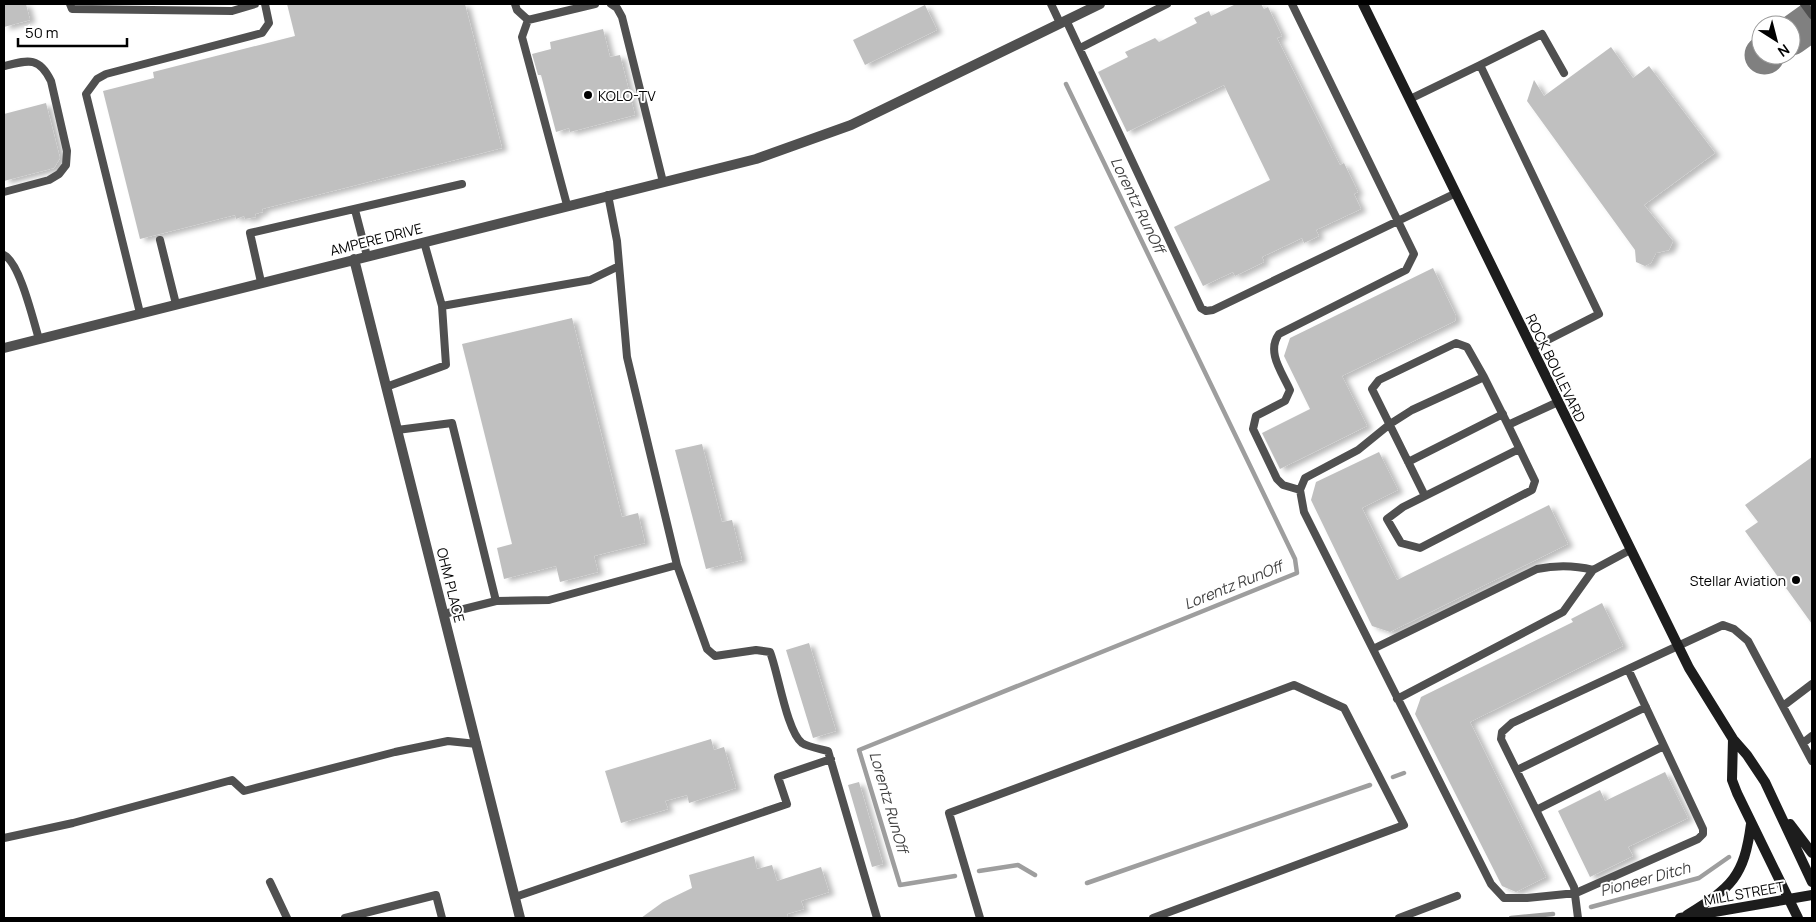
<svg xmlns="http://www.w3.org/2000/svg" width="1816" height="922" font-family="Manrope,sans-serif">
	<defs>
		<filter id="shadow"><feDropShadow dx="5.5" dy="3" stdDeviation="2.5" flood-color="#0004"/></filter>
	</defs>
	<rect width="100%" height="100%" fill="#fff"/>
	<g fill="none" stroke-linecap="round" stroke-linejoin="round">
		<path stroke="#9e9e9e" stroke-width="4.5" d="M1393 777 1404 773
			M979 871 1018 865 1035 875
			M955 876 900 885 859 750 1297 573 1295 559 1066 84
			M1087 883 1370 785
			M1591 907 1699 878 1729 857
			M1511 918 1553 914"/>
		<path stroke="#808080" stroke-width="39" d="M1791 36 1812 21
			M1764 55H1765"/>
	</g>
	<path fill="#c0c0c0" filter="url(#shadow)" d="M4 4H26L30 20 4 27Z
		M287 4H465L502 148 262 209 263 212 255 214 256 217 245 219 244 216 236 219 235 215 140 239 103 91 154 78 153 72 295 36Z
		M1236 4H1261L1264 9 1268 7 1282 36 1277 38 1340 165 1344 163 1358 192 1354 194 1361 209 1316 230 1319 236 1304 243 1302 238 1262 257 1264 262 1235 276 1233 272 1203 286 1174 227 1270 180 1224 85 1127 132 1098 72 1128 57 1125 52 1155 38 1159 42 1197 23 1194 18 1209 11 1211 16Z
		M925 5 937 30 865 65 853 40Z
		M603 29 610 57 620 55 635 115 570 132 569 128 556 132 541 75H538L532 54 551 49 550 42Z
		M1611 47 1633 78 1649 66 1715 153 1644 205 1673 241 1669 250 1656 253 1651 263 1645 266 1636 262 1635 250 1527 101 1534 80 1544 96Z
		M46 103 60 158 54 168 4 181V114Z
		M1433 268 1456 316 1455 321 1342 376 1367 426 1280 469 1262 433 1310 409 1284 356 1290 338Z
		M572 318 622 517 638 513 645 543 594 556 598 572 560 582 556 566 504 579 497 548 512 544 462 344Z
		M702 444 722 522 732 520 742 560 706 569 675 450Z
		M1379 452 1398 490 1362 508 1397 580 1549 505 1568 544 1390 632 1372 626 1311 500 1316 482Z
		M1812 457V624L1745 531 1758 522 1745 505Z
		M1602 603 1623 646 1470 722 1546 877 1516 892 1502 886 1415 714 1421 697 1573 622 1571 619Z
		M809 643 836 731 813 738 786 650Z
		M711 739 714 750 724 747 736 788 689 803 687 795 665 801 668 809 621 823 605 771Z
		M1665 772 1688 818 1628 847 1633 856 1590 877 1558 811 1600 790 1605 801Z
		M859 782 883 864 872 867 848 785Z
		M754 856 757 869 772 865 777 881 821 867 829 892 801 901 804 909 787 914 788 918H641L663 902 692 888 689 875Z"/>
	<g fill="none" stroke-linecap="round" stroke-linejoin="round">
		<path stroke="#505050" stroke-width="8" d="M70 4 72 9 232 11 255 4
			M515 4 517 10 528 20
			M611 4 617 8 622 17 663 182
			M1051 4 1060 23
			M1292 4 1414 254 1406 270 1279 334C1266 352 1282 372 1290 390L1285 401 1256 416 1253 429 1277 479 1283 485 1300 490
			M1804 4 1812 15
			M1066 20 1201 308 1206 311 1213 310 1456 193
			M1080 48 1167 4
			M1480 65 1542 34 1564 73
			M4 66C28 60 39 56 51 81L67 151 66 165 59 174 49 180 4 192
			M1410 99 1480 65 1599 314 1532 348
			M567 205 522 37 528 20 595 4
			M355 210 367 256
			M160 240 176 304
			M4 255C20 263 33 320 39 339
			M261 282 250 233 462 184
			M442 306 590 280 619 266
			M140 313 86 94 97 79 106 74 262 33 269 23 265 4
			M386 387 446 365 442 306 424 242
			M1558 402 1508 425 1484 377 1412 410 1390 424 1358 450 1305 478 1300 490 1304 512 1491 884 1504 898H1527L1576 893 1698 839 1703 834V829L1628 669
			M1508 425 1535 481 1532 490 1420 548 1401 543 1387 519 1403 507 1519 449
			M397 430 452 423 496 601 444 614
			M1408 462 1503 414
			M1425 496 1372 389 1379 380 1456 343 1467 347 1484 377
			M677 565 707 649 715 656 756 650 770 652C778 672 787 732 802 743 808 747 821 749 828 751L877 918
			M496 601 549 600 677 565 627 357 617 241 608 195
			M1373 649 1537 569C1557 565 1573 565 1593 570
			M1397 699 1563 612 1593 570 1630 550
			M1783 706 1812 684
			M1803 743 1812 736
			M1517 770 1646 707
			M1536 810 1664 746
			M4 838 73 823 232 780 244 791 395 752 448 741 477 744
			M270 882 287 918
			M515 897 787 804 778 777 831 759
			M345 918 436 895 442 918
			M980 918 949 813 1294 685 1344 708 1404 825 1153 918
			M1399 918 1457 896
			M1578 918 1574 887 1501 739 1502 732 1512 723 1723 625 1734 629 1748 641 1812 761"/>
		<path stroke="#505050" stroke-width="10" d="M354 259 520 918
			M4 348 756 159 851 125 1100 4"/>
		<path stroke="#1d1d1d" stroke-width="10" d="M1363 4 1689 668 1733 739 1747 755 1765 782 1812 882
			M1733 739 1732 780 1737 793 1798 918
			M1790 824 1812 853
			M1687 915C1732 887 1744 877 1751 824
			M1680 918 1812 895"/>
	</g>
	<g fill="#000" stroke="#fff" stroke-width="2">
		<circle cx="588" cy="95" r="5"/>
		<circle cx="1796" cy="580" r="5"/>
	</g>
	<g text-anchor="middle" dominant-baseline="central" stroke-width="4" stroke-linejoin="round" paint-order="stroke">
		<g font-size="14" fill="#000" stroke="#fff" text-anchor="start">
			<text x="598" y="95">KOLO-TV</text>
			<text x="1786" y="580" text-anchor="end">Stellar Aviation</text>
		</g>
		<g font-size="14" fill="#000" stroke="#fff">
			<text transform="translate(376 239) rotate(-14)">AMPERE DRIVE</text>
			<text transform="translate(1556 368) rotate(64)">ROCK BOULEVARD</text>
			<text transform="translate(451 585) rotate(76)">OHM PLACE</text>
			<text transform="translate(1744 893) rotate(-10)">MILL STREET</text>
		</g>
		<g font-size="15" font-style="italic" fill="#3f3f3f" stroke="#fff">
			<text transform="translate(1138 205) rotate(64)">Lorentz RunOff</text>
			<text transform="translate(1233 585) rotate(-22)">Lorentz RunOff</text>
			<text transform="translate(889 802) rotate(74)">Lorentz RunOff</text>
			<text transform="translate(1645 879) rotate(-15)">Pioneer Ditch</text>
		</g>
	</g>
	<rect width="1816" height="922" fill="none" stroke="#000000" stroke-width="10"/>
	<g transform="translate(1776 40) rotate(144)"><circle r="24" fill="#ffffff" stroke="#999999"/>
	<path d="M0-4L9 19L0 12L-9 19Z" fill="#000000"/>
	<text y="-8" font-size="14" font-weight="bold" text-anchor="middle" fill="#000000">N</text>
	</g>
	<path d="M18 38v8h109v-8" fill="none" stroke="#000000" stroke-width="2.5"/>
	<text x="25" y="38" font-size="15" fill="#000000" stroke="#ffffff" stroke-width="4" paint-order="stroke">50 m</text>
</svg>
